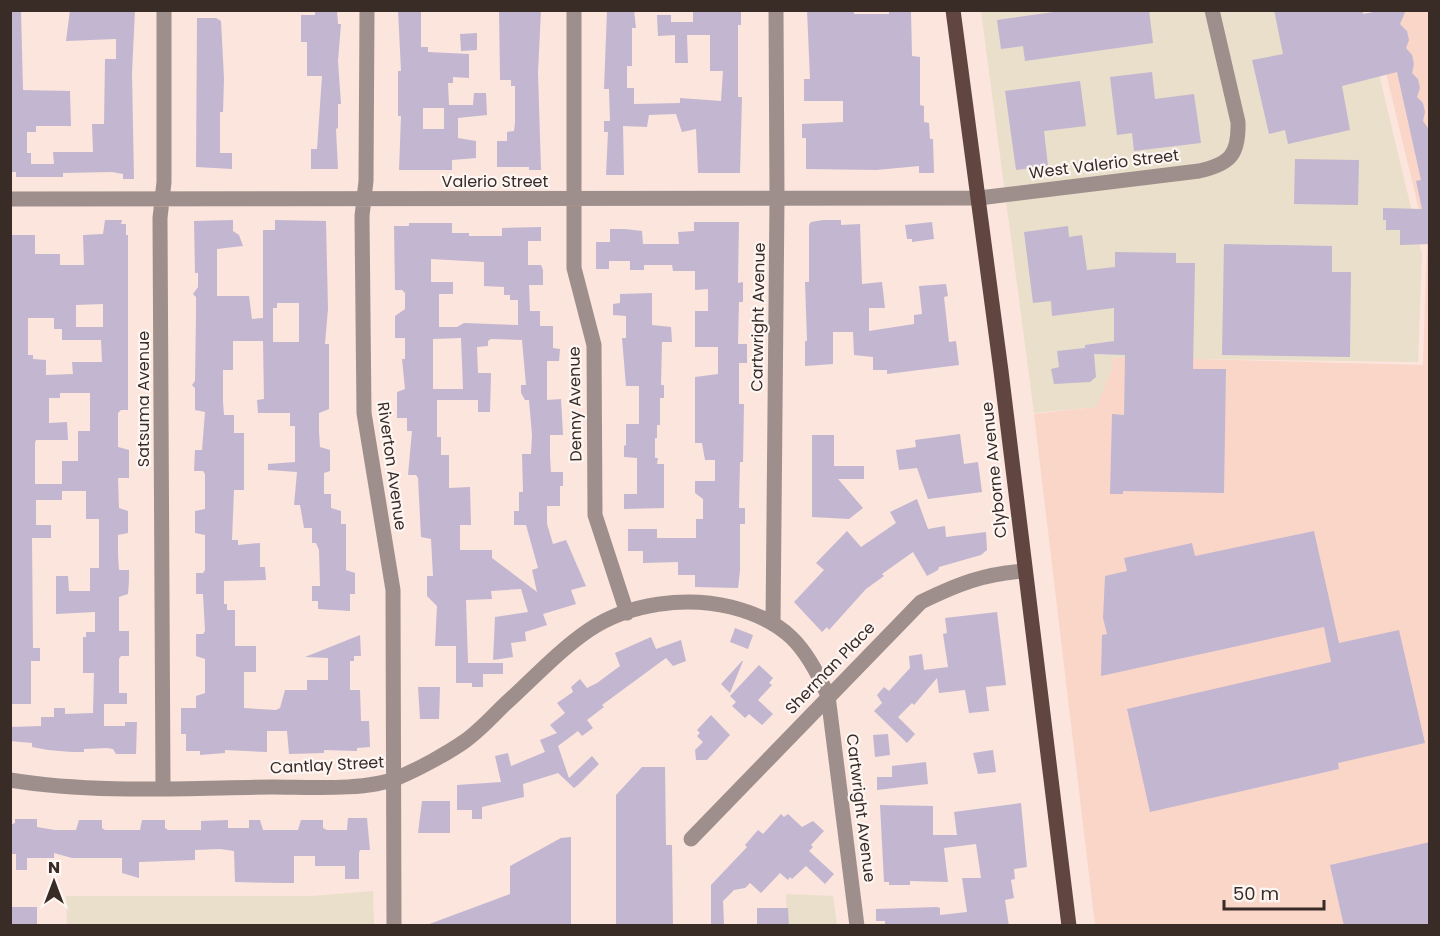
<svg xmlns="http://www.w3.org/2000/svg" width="1440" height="936" font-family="Poppins,sans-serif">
	<rect width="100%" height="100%" fill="#fbe5dd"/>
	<path fill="#fad6c9" d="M1371 11H1429V925H1095L1034 414 1095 407 1113 357 1423 365 1427 243Z"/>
	<path fill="#eadfcb" d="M981 11H1364L1422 254 1418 362 1113 358 1112 370 1096 407 1034 413Z
		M373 891 374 925H67L66 896H311Z
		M786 894 833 896 837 925H787Z"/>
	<path fill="#c3b6d1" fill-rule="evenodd" d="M10 10H21L23 90 70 91 71 126H36V132H27V153H31V164H54L53 152H93L92 124H104L105 59H116V39L66 41 70 10H135L132 73 134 179H123V174L112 172 63 173V177H16V172H10Z
		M315 10H337L338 24H341L338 61 341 104H338V128L336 129 338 169H311V149H317L322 76H307V42H301V15H315Z
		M398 10H421V47H428V52L469 54V78L453 77V83H448L449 105H473L474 93H486L487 115 458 118V138L476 141V158L452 160V170H399L401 116H398V71H401ZM423 108H444V129H423Z
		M499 10H541L538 73 541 170H529V167H497V141H507V132L514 131 515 123V86H511V80H500Z
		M607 10H634L636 28H632V66H627V88H634V104L680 103V98L721 101 723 71H710V35H687L688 63H675V35L658 36 657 15H671V22H693V12H741V25H738V97H742L740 173H698L696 129 682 132 676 114 649 115 647 127 623 126 624 175H606L608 132H604V121H610L609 89H604Z
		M807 10H854V14H889V10H911L912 56 920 57V105L924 106V122L929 123 930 139H933L934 173H919V166L876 170 806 169V138H802V124L843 122V101H804V79H810Z
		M1068 10H1149L1153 43 1025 61 1023 46 1001 49 997 20Z
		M1274 10H1362L1363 14 1383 10H1406L1400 24 1407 31 1409 40 1406 48 1412 55 1414 64 1412 73 1418 79 1420 88 1417 97 1423 103 1425 112 1423 121 1430 131V244L1400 245V230H1386V220H1383V208L1422 209 1416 181 1421 180 1397 72 1342 86 1350 130 1288 144 1285 130 1269 134 1252 60 1283 54Z
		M197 18H216L221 21 224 79 223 112H220V153H232V169L196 167Z
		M477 33V50L461 51 460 34Z
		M1152 72 1155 99 1194 94 1201 143 1134 151 1132 133 1117 135 1110 77Z
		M1080 81 1086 126 1044 131 1048 166 1016 170 1005 91Z
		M1295 159 1359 160 1358 205 1294 204Z
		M105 220H122L121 224H126V235H128V410H121L118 413V447L129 450V478H118L119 508 128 511V533L118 535V555L119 570H129V581L128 594 119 597V631H129V656H121L119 659V693H127V704H104V726H125V722H137L136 754H116L113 749 107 748 84 749V752H72L48 750 32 747V743L10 741V727L41 726V717H54V708H65V714L93 713 94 673H83V637H86V632H95V612L56 614V576H68L69 591H90V568H99V519H86V491H62V461H78V431H90V393H60V398H49V423L67 422 68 440H36L35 443V484H62V500H36V525H51V538H32L33 648H40V661H31V704H10V235H35V254H60V265H84L83 235 103 234ZM103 304V327H76V305ZM28 318H54V329H62V340H101L102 362H72L73 374 46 375V360L33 359V355H28Z
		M233 220V231L239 235 243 246 217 249V296H249L252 319 263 318V230H275V220L326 221 328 309 325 344H329V409L319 413V432L320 447 330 450V471L324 473V494H331V508L341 511V524H346V570L355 573V594H350V611L318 609V601H312V586H320L319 550 316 543H312V528H304L300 505H294L297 472 268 470V464L295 462V426H290V413H258L257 400 264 399 263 341H233V370H223V402L224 415H234V433H244V490H234L232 540H238V545L260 543V567H265L266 580 224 581V604H227V610H235V646H256V672H244V708L276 710 280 708 285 690H307V680H328V658L305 657 360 635 361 656H354V661H350V690H360L361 721H369L370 747 357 748V751L324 750V753L289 754 287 731H267V752L225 750V753L200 755V751H186V734H181V708H196V696L205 693V659L196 656V634H203L205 631 203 594H196V573H203L205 570V535L195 533V511L205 509V474L203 471H194L195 450H202L205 412 195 410V388L192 385 195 381 196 314V297L193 294 198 287V273H195L194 221ZM277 303H299V342H273V308H277Z
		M823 220H841V225L860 224 862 284 882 282 885 308H869V331L914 324V315L922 314 919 286 946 284 948 296 944 297 949 342 956 341 959 365 887 374V370H873V357L854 355 853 332H833V364L805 366V341H807L805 282H809V225L811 222Z
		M694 222H739L738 283 743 282V302H739L738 344H747V363H739V404H744L743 462H740L739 508H745V524H740V571L738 588 695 587V575H678V562L643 563V551H628V529H657V538H696V519H703V499L695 493V481H715V460H705L702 443H695V377L718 374V347H695V311H708V289L695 290V271H673L672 265H644V270H630V261H609V269H596V242H610V229H625L642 231 643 244H679L678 232 694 231Z
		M932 222 934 239 912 242V239H907L905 225Z
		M409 223H452V233H469V236H502V228L541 227V241H528V265H541L543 270V285H529L530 311H540V326H553V348L560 349 559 361H547V400L561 399 563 435H550V457L551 472H563V486H560V506H547V524L553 544 566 540 586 586 571 590 576 604 543 614 547 625 525 632 526 641 511 643 513 657 493 660 495 617 528 612 521 589 491 591 492 599 466 600 468 663H503V674H483V687H472V683H456V646H435L437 606 427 596V576H433L431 539 421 537 418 478 416 475H408L412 431H407V418H397V392L405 389 402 359H405V338H395V316L405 309V293L402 290H395L394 226H409ZM431 259 484 262V286L504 287V295H510V300H518V325L464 323 457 327H439V294H453V282H431ZM461 338 463 389H433V339ZM491 339 522 340 526 385H521V393L525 400H529L532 435 531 454H522L523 492H519V511H514V525H526L538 568 532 570 537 592 492 558V550H460V525H471L470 487 449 488V455H441V437H437V400H478V412H490L491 373H478L477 347 488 346V341Z
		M1068 226 1069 237 1082 235 1087 270 1115 267V252L1176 253V263H1195L1193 369H1226L1224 493 1123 491V494H1110L1112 414 1124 415 1125 355 1094 354 1096 377 1090 382 1054 384 1051 369 1059 367 1057 351 1085 348V345L1114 341V308L1052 316 1051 301 1033 303 1024 232Z
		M1224 244 1332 246V272H1351L1350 357 1222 355Z
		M652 293V325L671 327 672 342H662L661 385H664V398H660V425H657V438H655V458H658L657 464H664V508L624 509V494H637V458L624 457V446L626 445V424H639V386H626L622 338H626V316L613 315V304L620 303V294Z
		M960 434 964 464 978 462 982 492 928 499 917 468 899 470 896 450 916 447 915 440Z
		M812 435H834V466H864V479H838L863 508 849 519 812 517Z
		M917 499 928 529 945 526 946 537 986 532 987 550 981 555 939 567 938 570 927 576 913 552 882 574 884 576 866 589 829 630 827 627 822 632 794 602 824 570 816 563 847 531 861 547 896 523 890 512Z
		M1314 531 1339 643 1399 630 1425 743 1338 763 1339 769 1150 812 1127 709 1331 662 1324 627 1101 676 1102 635 1107 634 1103 618 1105 576 1127 571 1124 558 1192 543 1195 556Z
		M997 612 1006 685 986 687 989 711 969 713 965 690 939 693 937 678 914 705 912 703 898 717 915 734 907 743 874 711 882 703 877 695 884 687 889 691 910 668 909 656 922 654 924 670 948 667 943 634 947 633 945 618Z
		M735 628 753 635 748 649 730 642Z
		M651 637 656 649 681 640 686 661 673 666 666 658 602 705 604 707 587 720 593 728 582 736 578 731 558 746 569 778 592 756 599 764 579 784 574 788 558 773 523 784 524 797 482 807V819H472V810H457V785L501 782 495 756 508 753 511 766 545 752 540 740 557 733 550 725 565 713 557 703 573 692 571 687 580 679 587 688 597 683 620 666 615 653Z
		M742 661H743L730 693 721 684Z
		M759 665 773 678 769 683 772 685 758 700 773 714 762 725 749 714 745 718 732 706 736 702 730 696Z
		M418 687H440L439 719H420Z
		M711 715 730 735 707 760H696L695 750 703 742 697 736 700 733 697 730Z
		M888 734 890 755 875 757 873 735Z
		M993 750 996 772 978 774 973 753Z
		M926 762 928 784 877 790V777H892V766Z
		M642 767H665L666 845H672L673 926H616V795Z
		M422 801H450V833H418Z
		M1021 803 1027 867 1014 869 1015 879 1011 880 1014 898 1005 900 1009 926H885V921H876V909L937 907 940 908V915L967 912 962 878H981L976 844 944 848 948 882 910 881V885H889V882H884L880 805 933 806V835H957L954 812Z
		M781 814 784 817 788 814 802 827 813 821 824 831 811 845 813 847 809 851 834 874 825 884 806 866 792 879 790 877 788 880 780 873 761 893 750 883 745 888 734 890 723 901 724 924H711V885L747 847 745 845 758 830 763 834Z
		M348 818H367L370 850H360L359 853V879H345V866H315V856H294V883H281L235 882 234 851 220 849 195 850V860L139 862V878L122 873V858H72L54 853V858H27V870H16V854H10V825L15 823V819H37V827L55 830H76L79 820H102V828L105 830H140L142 820H165V828L168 830H201V821L228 820V828H249V820H260L263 830H298L301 820H323V828L327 830H347Z
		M571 837V926H424L510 894V866L561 838Z
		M1430 842V926H1344L1330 865Z
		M10 907H37V926H10Z
		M757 908H788L789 926H757Z"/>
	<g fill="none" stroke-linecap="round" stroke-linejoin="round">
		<path stroke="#9f8f8c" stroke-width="15" d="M367 10 366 181 362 216 364 413 393 590 394 926
			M574 10V268L594 345 595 515 627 613
			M10 199 979 198 1199 171C1230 164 1239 155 1238 122L1212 10
			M773 624 777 199 776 10
			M10 780C96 794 186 788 273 787 307 787 366 791 397 778 417 770 448 753 465 741 479 731 491 718 503 706 531 681 558 651 589 630 629 603 686 596 731 607 786 621 806 646 828 696L857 926
			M163 787 160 218 164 182V10
			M691 839 921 602C958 584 983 574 1024 571"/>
		<path stroke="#604541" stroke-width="15" d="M953 10 1001 371 1069 926"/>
	</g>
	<g text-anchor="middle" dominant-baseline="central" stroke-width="4.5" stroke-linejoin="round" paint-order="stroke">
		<g font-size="16" fill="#392b26" stroke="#fdf6f3">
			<text transform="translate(1104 164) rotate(-7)">West Valerio Street</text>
			<text x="495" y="181">Valerio Street</text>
			<text transform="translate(758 317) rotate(-89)">Cartwright Avenue</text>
			<text transform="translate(143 399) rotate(-90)">Satsuma Avenue</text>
			<text transform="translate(575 404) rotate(-91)">Denny Avenue</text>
			<text transform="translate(392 466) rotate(82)">Riverton Avenue</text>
			<text transform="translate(994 470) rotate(-96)">Clyborne Avenue</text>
			<text transform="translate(830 668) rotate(-46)">Sherman Place</text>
			<text transform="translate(327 765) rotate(-3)">Cantlay Street</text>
			<text transform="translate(861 808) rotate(83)">Cartwright Avenue</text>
		</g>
	</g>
	<rect width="1440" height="936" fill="none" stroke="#392b26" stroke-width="24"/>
	<g transform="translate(54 882)" stroke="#fdf6f3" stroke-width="4.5" paint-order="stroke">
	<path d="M0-4.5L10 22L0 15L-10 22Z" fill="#392b26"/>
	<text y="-9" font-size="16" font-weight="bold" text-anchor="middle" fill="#392b26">N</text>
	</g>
	<path d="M1224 900v9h100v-9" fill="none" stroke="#392b26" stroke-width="3"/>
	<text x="1233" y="900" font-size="18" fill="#392b26" stroke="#fdf6f3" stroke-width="4.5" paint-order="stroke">50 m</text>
</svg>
